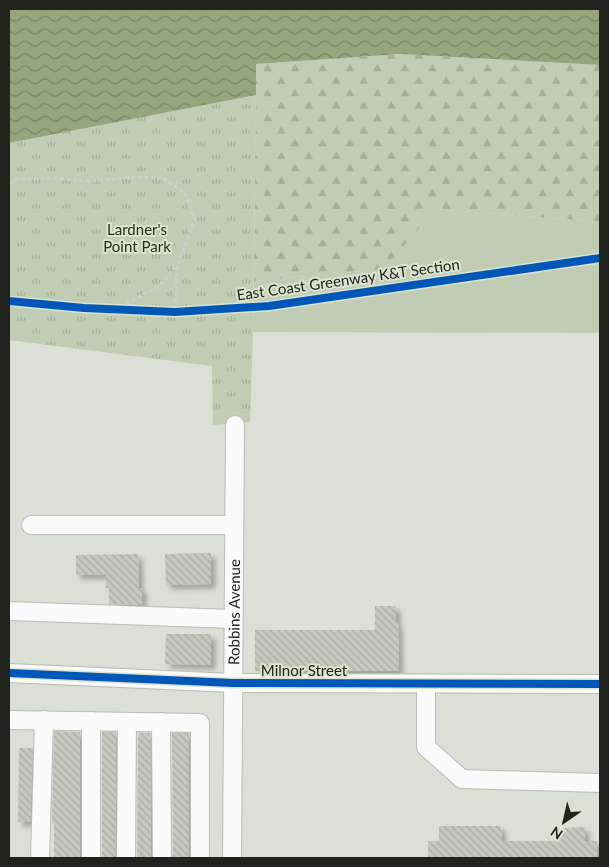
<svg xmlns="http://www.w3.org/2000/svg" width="609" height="867" font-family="Lato,sans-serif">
	<defs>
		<pattern id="forest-firs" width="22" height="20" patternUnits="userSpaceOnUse" patternTransform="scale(1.25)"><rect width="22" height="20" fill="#c0ccb3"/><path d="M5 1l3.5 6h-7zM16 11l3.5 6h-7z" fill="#a5af99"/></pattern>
		<pattern id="park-tufts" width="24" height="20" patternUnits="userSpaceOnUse" patternTransform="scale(1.25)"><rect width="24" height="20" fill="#c0ccb3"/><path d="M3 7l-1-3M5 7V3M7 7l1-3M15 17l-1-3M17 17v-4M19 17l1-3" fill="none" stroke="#a5af99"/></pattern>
		<pattern id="water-waves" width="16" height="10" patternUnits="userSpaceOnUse" patternTransform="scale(1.25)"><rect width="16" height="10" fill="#95a67d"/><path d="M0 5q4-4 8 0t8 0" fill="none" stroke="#798766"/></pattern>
		<pattern id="building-back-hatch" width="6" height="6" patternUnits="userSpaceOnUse" patternTransform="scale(1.25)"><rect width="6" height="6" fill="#c4c8bf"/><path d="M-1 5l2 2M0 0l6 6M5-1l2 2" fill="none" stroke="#a8aca4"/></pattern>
		<filter id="shadow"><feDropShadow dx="4.5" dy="4.5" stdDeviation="2.5" flood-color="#0004"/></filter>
	</defs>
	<rect width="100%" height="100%" fill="#dae0d5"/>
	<path fill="#c0ccb3" d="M435 209 600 222V333L253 332 254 281 385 269Z"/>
	<path fill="url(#forest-firs)" d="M400 54 600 65V222L435 209 385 269 254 281 256 64Z"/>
	<path fill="url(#park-tufts)" d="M256 95 253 332 250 422 213 425 212 366 9 340V143Z"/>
	<path fill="url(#water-waves)" d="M9 9H600V65L400 54 256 64V95L9 143Z"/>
	<path fill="url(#building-back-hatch)" filter="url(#shadow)" d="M211 553V584L166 585 165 554Z
		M138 554 139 588H142V605L109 604V588H106V574L76 575V555Z
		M375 606H396V622H398L399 671H255V630H375Z
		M166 634H211V665L165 664Z
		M54 731 80 732V858H54V823H52Z
		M102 732H116L115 858H102Z
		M138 733H150L151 858H137Z
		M172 733H189V858H173Z
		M19 748H33L30 822H18Z
		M439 826H501L502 841H560V835H563V828L585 827V841H597V858H428V841H439Z"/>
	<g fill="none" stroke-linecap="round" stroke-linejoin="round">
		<defs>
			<g id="minor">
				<path d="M31 525H234"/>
				<path d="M9 611 233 619"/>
				<path d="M9 673 233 683 600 684"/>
				<path d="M426 684V747L462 779 600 783"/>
				<path d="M9 720 200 723V858"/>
				<path d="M91 721V858"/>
				<path d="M161 722 162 858"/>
				<path d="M40 858 44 720"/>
				<path d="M126 858 127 722"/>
				<path id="s1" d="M232 858 235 425"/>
			</g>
		</defs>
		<use href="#minor" stroke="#b9bdb4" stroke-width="20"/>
		<path stroke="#cdcfcc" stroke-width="3" stroke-dasharray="4 2.5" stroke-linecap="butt" d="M9 183 17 179 49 178 91 181 131 177 163 178 185 193 195 219 177 267 175 312
			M115 310 159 286 176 266"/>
		<use href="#minor" stroke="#f9faf9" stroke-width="18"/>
		<defs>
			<path id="cycleway" d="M9 301 84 308 175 312 269 306 600 258
				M9 673 233 683 600 684"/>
		</defs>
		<use href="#cycleway" stroke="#dbe4d0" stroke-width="11"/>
		<use href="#cycleway" stroke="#0057b8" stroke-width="8"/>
	</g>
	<g text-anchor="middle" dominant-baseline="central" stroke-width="4" stroke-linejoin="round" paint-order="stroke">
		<g font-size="15" fill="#233208" stroke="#dbe4d0">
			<text x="137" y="229">Lardner's<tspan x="137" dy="17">Point Park</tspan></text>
		</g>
		<g font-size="15" fill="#20241c" stroke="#dbe4d0">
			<text transform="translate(348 279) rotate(-8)">East Coast Greenway K&amp;T Section</text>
			<text stroke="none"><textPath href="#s1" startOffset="246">Robbins Avenue</textPath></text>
			<text x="304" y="670">Milnor Street</text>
		</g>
	</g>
	<rect width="609" height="867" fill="none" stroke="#20241c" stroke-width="20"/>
	<g transform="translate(564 822) rotate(214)" stroke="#dbe4d0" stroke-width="4" paint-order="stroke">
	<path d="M0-4L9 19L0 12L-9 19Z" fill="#20241c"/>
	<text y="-8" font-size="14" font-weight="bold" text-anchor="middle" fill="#20241c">N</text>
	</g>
</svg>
